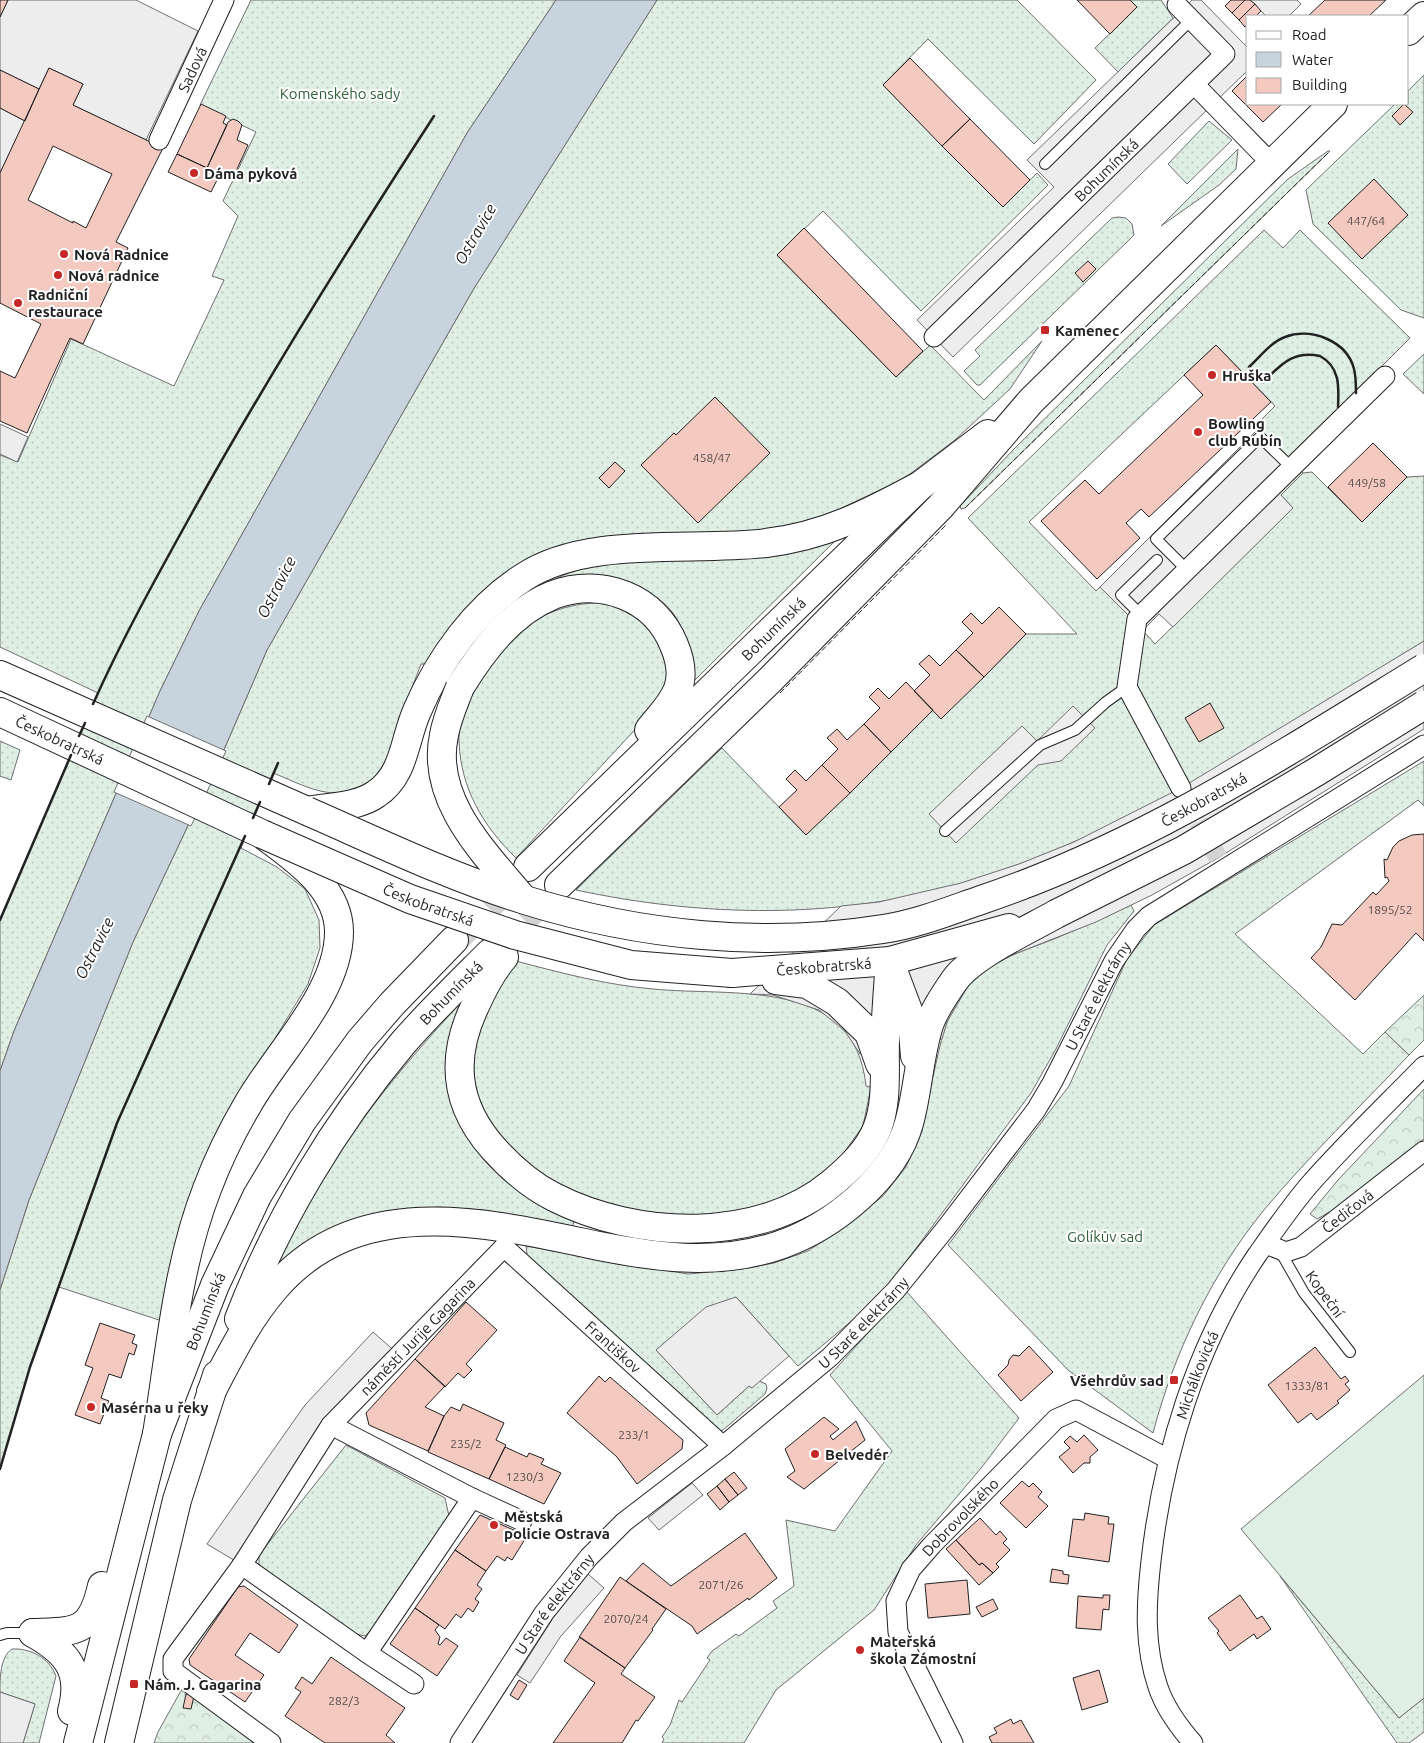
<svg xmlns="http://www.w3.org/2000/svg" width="1424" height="1743" font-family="Ubuntu,sans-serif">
	<defs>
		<pattern id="grass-dots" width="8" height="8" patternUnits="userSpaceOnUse" patternTransform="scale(1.25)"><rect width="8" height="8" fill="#e0efe3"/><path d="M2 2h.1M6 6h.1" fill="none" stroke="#c0cdc2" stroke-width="1.8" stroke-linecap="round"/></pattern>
		<pattern id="forest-crowns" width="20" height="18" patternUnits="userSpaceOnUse" patternTransform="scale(1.25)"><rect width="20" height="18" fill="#e0efe3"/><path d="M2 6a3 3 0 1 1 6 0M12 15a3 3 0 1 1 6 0" fill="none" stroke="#c0cdc2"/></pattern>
	</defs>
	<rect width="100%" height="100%" fill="#fff"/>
	<path fill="url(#grass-dots)" stroke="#6f6f6f" d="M251 0H556L467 133 199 611 160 691 14 1031 0 1071V920L98 693 0 647V455L18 462 71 339 174 386 224 280 212 276 238 216 223 201 256 132 200 105Z
		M657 0H1017L1096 80 1034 144 928 39 883 85 1003 207 1037 173 1048 185 921 311 823 211 777 255 896 377 930 345 984 400 1042 341 1010 389 955 440 910 474 895 483 816 520 766 533 557 552 426 664H421C415 680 409 695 404 711 393 744 383 791 339 793 316 794 294 781 273 773L241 848 277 867 305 889 319 920 320 948 308 984 251 1078 165 1322 59 1287 30 1367 0 1469V1290L29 1200 133 942 226 745 267 650 473 290Z
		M1130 0H1161L1173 18 1118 72 1095 48 1136 8Z
		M1424 75V318L1401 310 1313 224 1306 190 1395 104H1408V91Z
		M1209 121 1232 140 1187 184 1168 164Z
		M1238 149 1236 169 1219 185 1161 226Z
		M1328 151H1330L965 508 961 509 960 506 1013 450 1288 179Z
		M1118 217 1126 218 1132 224 1134 235 1130 239 980 385H977L964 371 980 356 975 350 1112 218Z
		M1264 230 1283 248 1300 230 1410 338 1289 459 1256 425 1275 406 1216 345 1029 522 1096 591 1100 587 1134 621 1131 634H1146L1155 644 1293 508 1281 495 1303 473 1312 472 1362 522 1407 477 1424 476V641C1277 732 1130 834 962 883 838 920 702 917 576 890L722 748 806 835 933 710 984 677 1026 634H1077L968 518Z
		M1424 354V394L1403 374Z
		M841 535 694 681C691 648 682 607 647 593 631 587 613 585 597 581L465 656 450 679 447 677C472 629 540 576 593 566 641 556 692 563 741 557 774 554 808 542 841 535Z
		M596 603 614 605 656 627C666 658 677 677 656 707L516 858C483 826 461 789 459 742 458 719 469 697 481 678 488 667 495 652 504 643 529 619 561 604 596 603Z
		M0 741 20 750 11 780 0 776Z
		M1424 761V806L1418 800 1235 934 1363 1054 1385 1032 1409 1055C1361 1106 1309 1156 1264 1210 1211 1275 1174 1353 1153 1433L1068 1370 948 1245 1069 1086 1127 959 1154 925Z
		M1131 905 1134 911 1107 945 1056 1049 1031 1093 880 1297 798 1366 736 1297 656 1350 717 1415 749 1386 752 1388 759 1381 766 1384 767 1388 765 1394 723 1430 719 1431 528 1263 526 1246 688 1274 742 1269 774 1263 808 1251 844 1227 883 1196 906 1167 922 1131 930 1078 933 1077C940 1045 946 1011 968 985 990 960 1024 951 1054 939 1080 928 1106 917 1131 905Z
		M516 961C561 973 607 985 653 989 733 997 855 976 866 1086L871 1087 863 1126 835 1165 794 1196 771 1206 716 1217 666 1216 589 1200 562 1189 512 1154 475 1099 473 1045 499 983Z
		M458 1006 461 1010C447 1049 443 1071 455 1111L575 1220 572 1227 484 1210 438 1207 392 1213 279 1270 274 1268C283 1250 291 1230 301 1213 344 1138 399 1069 458 1006Z
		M906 1291 1019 1418 982 1467 916 1545 874 1610 776 1690 744 1743H662L664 1739 662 1737 670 1725 679 1700 682 1702 710 1660 707 1658 712 1651 736 1634 739 1636 777 1608 773 1601 794 1586 786 1520 835 1531 892 1451 830 1375Z
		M346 1445 445 1498 449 1516 373 1629 365 1636 356 1634 275 1579 259 1564V1555Z
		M1280 1576 1399 1718 1424 1698V1732L1409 1743H1397Z
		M12 1649C31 1648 49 1658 56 1676L39 1743H23L35 1704 0 1692C0 1678 0 1657 12 1649Z"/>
	<path fill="url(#forest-crowns)" stroke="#6f6f6f" d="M1424 995V1040L1409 1055 1385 1032Z
		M1424 1089V1139L1335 1209 1317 1219 1310 1214 1338 1180Z
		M183 1687 254 1743H154L158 1732Z"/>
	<path fill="#e0efe3" stroke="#6f6f6f" d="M1424 1375V1698L1399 1718 1241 1529Z"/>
	<path fill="#ededed" stroke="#6f6f6f" d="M8 0H136L198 31 146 140 73 105 83 84 49 68 39 89 0 70V17Z
		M1192 0H1201L1248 48V70L953 357 917 320 1054 187 1027 160Z
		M1250 0H1297L1301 4 1289 16H1266Z
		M0 108 25 121 0 173Z
		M0 424 28 437 17 462 0 454Z
		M1259 428 1303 473 1281 495 1293 508 1173 627 1159 614 1143 630 1100 587Z
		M1424 641V729L1218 858 1152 895 1096 922 1007 957 989 967 968 986 947 1022 942 1039 860 1054 845 1031 819 1010 773 995 750 994 841 906 879 902 961 883 1019 864 1074 842 1181 788Z
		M1073 706 1095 728 1061 761 1038 765 956 843 929 814 1022 726 1037 741Z
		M736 1297 789 1356 752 1388 749 1386 717 1415 656 1350 706 1307Z
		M373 1332 398 1354 331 1425 242 1565 207 1544 305 1405Z
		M692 1483 703 1495 659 1530 648 1518Z
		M588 1574 604 1588 561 1636 530 1683 517 1675 553 1618Z
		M0 1692 35 1704 23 1743H0Z"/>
	<path fill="#c7d3dd" stroke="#6f6f6f" d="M556 0H657L473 290 267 650 226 745 133 942 29 1200 0 1290V1071L14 1031 160 691 199 611 467 133Z"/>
	<path fill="#fff" stroke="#6f6f6f" d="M147 716 226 751 191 826 114 792Z"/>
	<path fill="#f3c9c0" stroke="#222" fill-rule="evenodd" d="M0 0H8L0 17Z
		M1077 0H1130L1137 7 1110 34Z
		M1231 0H1245L1232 13 1225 6Z
		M1245 0H1250L1255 4 1239 20 1232 13Z
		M1325 0H1386L1369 16H1308Z
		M1255 4 1261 11 1256 16H1248V24L1245 27 1239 20Z
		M910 58 970 119 942 146 883 85Z
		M49 68 83 84 73 105 163 148 116 242 128 248 83 344 70 338 27 433 0 421V371L15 378 41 324 0 303V173ZM53 146 112 174 86 228 73 221V223L28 200Z
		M0 70 39 89 25 121 0 108Z
		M1248 75V104H1282L1263 122 1232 91Z
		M201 104 226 116 223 123 227 125 207 168 177 154Z
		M1404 104 1413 112 1400 125 1392 116Z
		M233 119 238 121 242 125 237 140 248 145 232 180 207 168 228 122Z
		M970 119 1030 180 1003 207 942 146Z
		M177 154 220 174 211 192 168 172Z
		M1374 179 1408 215 1362 259 1328 223Z
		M804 228 923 351 896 377 777 255Z
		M1088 261 1096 269 1083 282 1075 273Z
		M1216 345 1271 402 1149 517 1141 509 1126 523 1140 538 1097 579 1041 521 1085 480 1099 494 1203 395 1184 375Z
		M715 397 770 453 698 523 641 465 674 433 676 435Z
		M1373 443 1407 477 1362 522 1328 487Z
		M615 462 625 471 609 488 599 478Z
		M999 607 1026 634 984 677 956 650 973 633 962 622 971 613 982 624Z
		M956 650 984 677 941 719 914 691 930 675 919 664 929 655 940 666Z
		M906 682 933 710 891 752 864 724 880 708 869 697 878 688 889 699Z
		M1210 703 1224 728 1199 742 1185 718Z
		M864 724 891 752 850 793 822 765 838 749 827 738 837 729 847 740Z
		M822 765 850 793 806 835 779 807 797 790 786 779 795 770 806 781Z
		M1424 834V941L1416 933 1355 1000 1311 958 1321 947 1332 924 1342 925 1373 892 1376 895 1389 881 1387 877 1385 878 1384 859 1387 860 1393 847 1399 841 1412 835Z
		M466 1302 497 1330 466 1364 472 1370 464 1378 458 1373 445 1387 415 1359Z
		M100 1323 135 1335 132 1343 137 1345 134 1355 129 1353 121 1378 109 1374 101 1398 109 1401 100 1424 75 1415 93 1368 85 1365Z
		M1029 1346 1053 1372 1021 1401 998 1375 1008 1365 1009 1360 1013 1355 1019 1356Z
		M1315 1347 1341 1379 1345 1376 1349 1381 1345 1384 1350 1390 1337 1401 1339 1403 1317 1420 1311 1413 1298 1423 1268 1385Z
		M415 1359 445 1386 425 1407 444 1416 428 1451 369 1425 366 1413Z
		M599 1376 605 1382 610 1377 683 1440 682 1449 637 1484 617 1457 567 1413Z
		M463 1404 504 1423 496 1440 506 1445 489 1479 428 1452 444 1416 451 1407 460 1411Z
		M824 1417 839 1429 830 1436 833 1440 856 1421 865 1440 804 1489 787 1477 795 1471 785 1449Z
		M1084 1435 1098 1450 1090 1457V1463H1084L1073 1473 1059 1457 1070 1448 1064 1442 1070 1436 1077 1442Z
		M505 1447 527 1457 529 1453 544 1459 541 1464 561 1473 544 1504 489 1479Z
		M734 1472 747 1488 738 1495 725 1479Z
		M725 1479 738 1495 729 1502 717 1486Z
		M1022 1481 1029 1487 1033 1483 1042 1492 1038 1497 1048 1506 1026 1528 1000 1503Z
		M717 1486 729 1502 720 1510 707 1494Z
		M1085 1513 1109 1517 1108 1524H1114L1109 1562 1068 1556 1073 1519 1084 1520Z
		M480 1515 527 1536 512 1560 507 1557 505 1561 497 1556 486 1571 455 1550Z
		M980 1518 996 1535 1000 1531 1007 1539 1003 1543 1010 1550 996 1564 999 1567 993 1573 982 1563 979 1565 956 1540Z
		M745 1533 777 1578 749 1600 748 1598 697 1634 692 1626 626 1581 643 1563 671 1586Z
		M956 1540 979 1565 982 1563 993 1573 979 1585 946 1549Z
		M455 1550 486 1571 477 1585 482 1589 475 1599 479 1602 473 1612 468 1608 461 1618 456 1614 445 1629 415 1608Z
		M1052 1569 1063 1571V1574L1069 1575 1068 1584 1050 1582Z
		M620 1577 666 1609 652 1629 653 1630 625 1668 579 1637Z
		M967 1580 970 1614 928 1618 925 1584Z
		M244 1586 298 1625 279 1653 250 1633 235 1655 264 1675 245 1702 190 1665 189 1659 238 1587Z
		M1103 1595H1110L1109 1610 1103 1609 1101 1630 1076 1628 1078 1596 1103 1598Z
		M1240 1595 1257 1619 1262 1616 1271 1629 1257 1639 1254 1634 1230 1651 1217 1633 1219 1631 1208 1618Z
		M993 1599 998 1609 982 1617 976 1607Z
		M415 1608 439 1625 435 1630 440 1637 438 1644 440 1645 446 1638 458 1646 437 1676 390 1644Z
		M580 1637 625 1668 621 1674 655 1697 638 1721 636 1720 622 1743H553L595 1683 564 1661Z
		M331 1657 405 1708 386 1735 395 1743H325L285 1716 301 1692 295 1688 302 1677 312 1684Z
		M1099 1670 1108 1702 1082 1710 1073 1678Z
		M519 1680 527 1685 518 1700 510 1695Z
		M186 1694 194 1696 191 1709 183 1708Z
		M1011 1719 1013 1724 1021 1720 1034 1743H992L989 1737 997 1733 994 1728Z"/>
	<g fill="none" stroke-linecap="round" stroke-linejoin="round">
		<path stroke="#d3d3d3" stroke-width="19" stroke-dasharray="19 9" stroke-linecap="butt" d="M1186 797 1218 858"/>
		<path stroke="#d3d3d3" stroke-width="28" stroke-dasharray="28 14" stroke-linecap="butt" d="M458 937 518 877
			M494 949 554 889"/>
		<defs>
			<path id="lane" d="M1045 164 1191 20
				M1187 570 1156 539 1260 437 1292 468
				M1141 615 1121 595 1157 560
				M945 831 1040 745 1075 730 1106 702 1127 687
				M1280 1251 1304 1293 1350 1352
				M0 1635 7 1633H32"/>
			<g id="street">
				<path d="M1194 84 1271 163"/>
				<path id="s1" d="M159 140 224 0"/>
				<path id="s2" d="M934 337 1225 54 1177 5"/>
				<path d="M1181 788 1127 687 1137 619 1385 376"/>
				<path id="s3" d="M1266 1244 1286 1252 1301 1247 1424 1151"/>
				<path id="s4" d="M504 1247 723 1446"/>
				<path d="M472 1498 522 1521"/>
				<path d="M242 1565 367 1653 472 1498 331 1425"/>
				<path d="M367 1653 414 1684"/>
				<path id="s5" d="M271 1743 173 1671V1659L242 1565 331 1425 504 1247"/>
				<path id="s6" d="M460 1743 544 1613 589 1557 624 1522 723 1446 830 1357 895 1291 946 1228 1036 1110 1052 1083 1114 961 1136 929 1149 916 1424 745"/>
				<path id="s7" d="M953 1743 898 1632 896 1601 911 1569 932 1545 1056 1419 1076 1410 1168 1459"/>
				<path id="s8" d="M1193 1743C1179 1727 1165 1708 1158 1687 1144 1646 1146 1604 1151 1561 1163 1454 1196 1345 1257 1255 1274 1231 1291 1206 1310 1184 1346 1143 1386 1105 1424 1066"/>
			</g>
			<g id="secondary">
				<path d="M1408 31 1424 16"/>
				<path d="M0 675 307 811C329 807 358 807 376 794 405 775 404 740 417 711 439 659 476 608 524 577 588 535 692 552 766 543 825 536 869 513 921 485"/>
				<path d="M460 687C483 650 511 612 553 595 601 577 655 597 674 645 680 659 683 675 678 689 672 705 659 717 649 730"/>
				<path id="s9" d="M0 712 262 834C294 858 339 887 339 932 339 993 277 1053 248 1104 232 1131 218 1160 207 1189 177 1266 170 1353 157 1434"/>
				<path id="s10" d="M528 867 921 485 988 434"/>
				<path d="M559 885 770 680 941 506 1031 401 1333 104"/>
				<path d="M504 957C491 972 483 988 475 1006 450 1058 455 1105 493 1148 510 1167 530 1185 554 1197 636 1239 759 1244 832 1183 850 1168 868 1151 877 1129 888 1101 884 1069 885 1039 886 1013 888 987 890 961"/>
				<path d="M892 968 912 1021 915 1056"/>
				<path id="s11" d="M732 973 890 961 1009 928"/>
				<path d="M776 980 807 984 837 1002 869 1033 880 1064"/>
				<path id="s12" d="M239 1319C277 1220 335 1124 403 1043 430 1012 460 983 490 953"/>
				<path d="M211 1392C230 1356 248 1319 275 1288 359 1190 490 1223 599 1246 660 1258 719 1266 780 1245 832 1227 894 1178 909 1123 918 1091 919 1056 929 1025 934 1010 945 994 954 981 971 956 1028 930 1056 914"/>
				<path d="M33 1633C77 1631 91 1634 102 1586"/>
				<path d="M33 1633C67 1652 83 1671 72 1711"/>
				<path id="s13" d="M78 1743 157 1434 215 1285 257 1196 302 1121 360 1041 392 1004 454 940"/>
				<path d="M119 1743 177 1500 217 1375"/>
			</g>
		</defs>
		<use href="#lane" stroke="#222" stroke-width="12"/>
		<use href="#street" stroke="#222" stroke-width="21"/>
		<use href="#secondary" stroke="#222" stroke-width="30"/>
		<use href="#lane" stroke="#fff" stroke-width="10"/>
		<use href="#street" stroke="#fff" stroke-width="19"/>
		<use href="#secondary" stroke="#fff" stroke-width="28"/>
		<defs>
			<g id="secondary-bridge">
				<path d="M460 687C454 703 447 718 444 735 430 800 485 853 523 899"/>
				<path id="s14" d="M307 811C378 842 450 877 525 900 640 936 764 948 883 929 917 924 949 911 981 900 1140 847 1282 755 1424 668"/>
				<path id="s15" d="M262 834 410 899 515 935 631 965 732 973"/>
				<path d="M1056 914 1184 850 1316 772 1424 705"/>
			</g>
		</defs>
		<use href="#secondary-bridge" stroke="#222" stroke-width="30" stroke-linecap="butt"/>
		<use href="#secondary-bridge" stroke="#fff" stroke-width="28"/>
		<path stroke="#222" stroke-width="1" stroke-dasharray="6 2.5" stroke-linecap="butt" d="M965 508 1329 152
			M780 693 947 524"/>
		<path stroke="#222" stroke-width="2.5" d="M1338 407C1339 386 1340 367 1320 356 1293 350 1281 365 1263 382L1249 367C1260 357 1271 342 1285 337 1311 327 1347 341 1354 369 1356 377 1356 385 1356 393
			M93 704C122 639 157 576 192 513 268 376 349 247 434 116
			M79 736 85 723
			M269 784 278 763
			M253 818 260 802
			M0 920 71 755
			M0 1469 30 1367 117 1123 245 836"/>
	</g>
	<g fill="#c62828" stroke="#fff" stroke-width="2">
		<circle cx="194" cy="173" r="5"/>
		<circle cx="64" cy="254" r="5"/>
		<circle cx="58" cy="275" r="5"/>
		<circle cx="18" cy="303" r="5"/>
		<rect x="1040" y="325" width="10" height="10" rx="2.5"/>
		<circle cx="1212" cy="375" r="5"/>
		<circle cx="1198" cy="432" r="5"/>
		<rect x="1169" y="1375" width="10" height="10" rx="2.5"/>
		<circle cx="91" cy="1407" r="5"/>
		<circle cx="815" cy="1454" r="5"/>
		<circle cx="494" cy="1525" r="5"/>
		<circle cx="860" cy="1650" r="5"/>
		<rect x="129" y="1679" width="10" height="10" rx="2.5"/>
	</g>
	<g text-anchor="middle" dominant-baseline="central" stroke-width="4" stroke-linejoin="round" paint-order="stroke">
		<g font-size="12" fill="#564c4a">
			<text x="1366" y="220">447/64</text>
			<text x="712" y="457">458/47</text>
			<text x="1367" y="482">449/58</text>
			<text x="1390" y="909">1895/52</text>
			<text x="1307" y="1385">1333/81</text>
			<text x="634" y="1434">233/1</text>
			<text x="466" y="1443">235/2</text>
			<text x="525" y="1476">1230/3</text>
			<text x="721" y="1584">2071/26</text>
			<text x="626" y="1618">2070/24</text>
			<text x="344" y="1700">282/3</text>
		</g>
		<g font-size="15" fill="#222" stroke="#fff">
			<text stroke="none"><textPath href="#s1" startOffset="78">Sadová</textPath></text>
			<text stroke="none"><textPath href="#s2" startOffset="240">Bohumínská</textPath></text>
			<text stroke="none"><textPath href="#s10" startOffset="342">Bohumínská</textPath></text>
			<text stroke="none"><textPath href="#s9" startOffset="66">Českobratrská</textPath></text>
			<text stroke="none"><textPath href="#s14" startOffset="945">Českobratrská</textPath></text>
			<text stroke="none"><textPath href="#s15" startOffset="181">Českobratrská</textPath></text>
			<text stroke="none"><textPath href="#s11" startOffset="92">Českobratrská</textPath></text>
			<text stroke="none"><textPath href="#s12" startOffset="392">Bohumínská</textPath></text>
			<text stroke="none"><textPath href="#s6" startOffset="992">U Staré elektrárny</textPath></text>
			<text stroke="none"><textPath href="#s3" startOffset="96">Čedičová</textPath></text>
			<text transform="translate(1325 1294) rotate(54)">Kopeční</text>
			<text stroke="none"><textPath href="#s13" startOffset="451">Bohumínská</textPath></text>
			<text stroke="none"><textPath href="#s6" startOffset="588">U Staré elektrárny</textPath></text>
			<text stroke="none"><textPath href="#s5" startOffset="540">náměstí Jurije Gagarina</textPath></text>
			<text stroke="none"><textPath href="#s4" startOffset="148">Františkov</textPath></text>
			<text stroke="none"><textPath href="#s8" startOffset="386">Michálkovická</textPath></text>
			<text stroke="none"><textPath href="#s7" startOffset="262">Dobrovolského</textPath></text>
			<text stroke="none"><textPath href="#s6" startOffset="168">U Staré elektrárny</textPath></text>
		</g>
		<g font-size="15" fill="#2f5e38" stroke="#fff">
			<text x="340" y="93">Komenského sady</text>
			<text x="1105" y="1236">Golíkův sad</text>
		</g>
		<g font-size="15" font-weight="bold" fill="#222" stroke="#fff" text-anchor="start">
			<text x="204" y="173">Dáma pyková</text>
			<text x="74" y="254">Nová Radnice</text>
			<text x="68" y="275">Nová radnice</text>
			<text x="28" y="294">Radniční<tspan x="28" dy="17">restaurace</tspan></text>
			<text x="1055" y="330">Kamenec</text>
			<text x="1222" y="375">Hruška</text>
			<text x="1208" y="423">Bowling<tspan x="1208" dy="17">club Rubín</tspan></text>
			<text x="1164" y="1380" text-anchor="end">Všehrdův sad</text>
			<text x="101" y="1407">Masérna u řeky</text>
			<text x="825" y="1454">Belvedér</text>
			<text x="504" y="1516">Městská<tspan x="504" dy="17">policie Ostrava</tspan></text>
			<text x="870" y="1641">Mateřská<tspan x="870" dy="17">škola Zámostní</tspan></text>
			<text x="144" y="1684">Nám. J. Gagarina</text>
		</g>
		<g font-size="16" font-style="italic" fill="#222" stroke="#fff">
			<text transform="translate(475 234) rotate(-60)">Ostravice</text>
			<text transform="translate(276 587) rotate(-63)">Ostravice</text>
			<text transform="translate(94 948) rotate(-63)">Ostravice</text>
		</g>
	</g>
	<rect x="1246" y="15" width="162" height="90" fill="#ffffff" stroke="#a7a7a7"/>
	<rect x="1256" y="31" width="25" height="8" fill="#ffffff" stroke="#a7a7a7"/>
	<text x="1292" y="40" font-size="15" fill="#222222">Road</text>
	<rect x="1256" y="52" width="25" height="15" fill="#c7d3dd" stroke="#a7a7a7"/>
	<text x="1292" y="65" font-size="15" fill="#222222">Water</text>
	<rect x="1256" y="78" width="25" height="15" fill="#f3c9c0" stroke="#a7a7a7"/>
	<text x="1292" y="90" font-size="15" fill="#222222">Building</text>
</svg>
